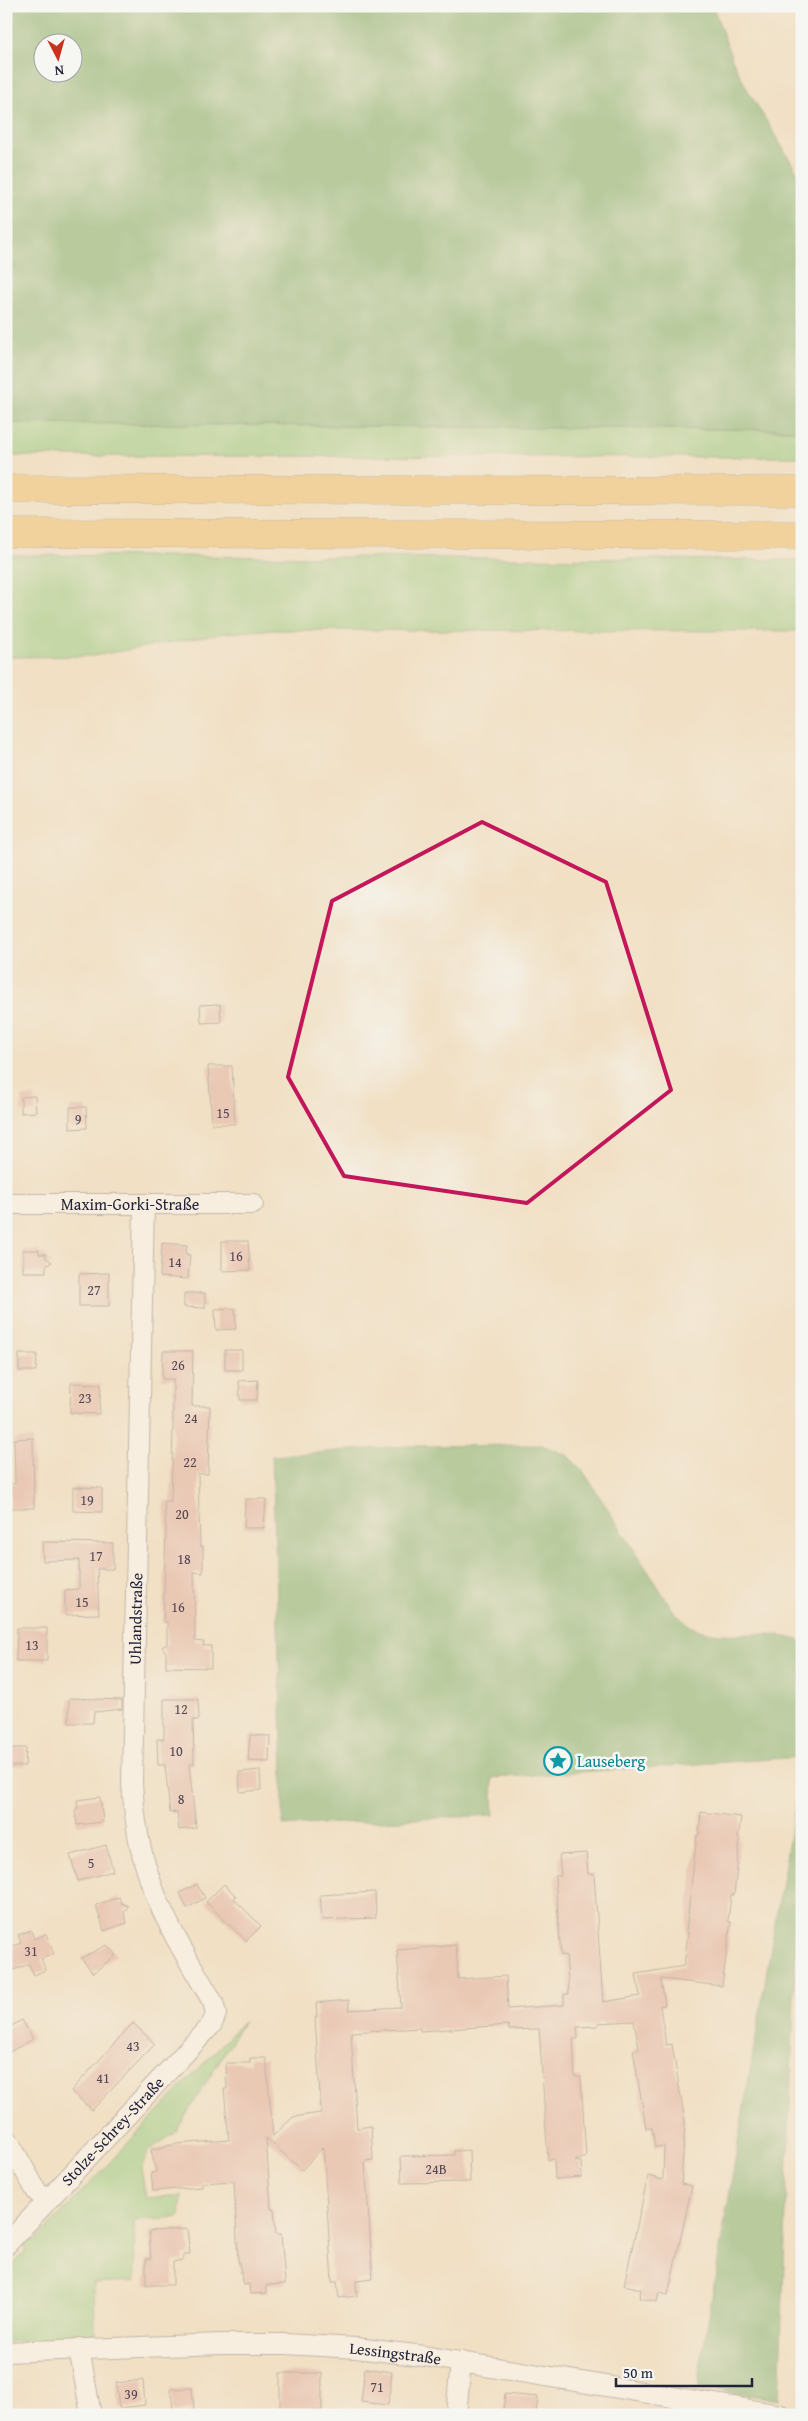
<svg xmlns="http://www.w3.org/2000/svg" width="808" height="2421" font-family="'Gentium Book Plus',serif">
	<rect width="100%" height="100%" fill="#f6f6f2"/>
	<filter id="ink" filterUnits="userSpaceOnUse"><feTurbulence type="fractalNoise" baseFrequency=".02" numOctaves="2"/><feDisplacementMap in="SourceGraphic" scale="10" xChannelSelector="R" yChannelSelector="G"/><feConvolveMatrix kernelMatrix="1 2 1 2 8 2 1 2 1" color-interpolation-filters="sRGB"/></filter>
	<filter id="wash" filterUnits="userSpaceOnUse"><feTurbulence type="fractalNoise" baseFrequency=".0096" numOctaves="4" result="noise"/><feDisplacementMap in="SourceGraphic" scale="20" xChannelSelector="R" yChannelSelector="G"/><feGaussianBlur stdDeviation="1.12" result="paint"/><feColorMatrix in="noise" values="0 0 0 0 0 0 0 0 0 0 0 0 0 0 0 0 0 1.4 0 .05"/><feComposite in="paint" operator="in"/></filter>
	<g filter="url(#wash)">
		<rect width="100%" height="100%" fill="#f1e0c4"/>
		<path fill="#90cc80" stroke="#59775e" d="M6 423 802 430V457L6 456Z
			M6 555 802 560V631L266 630 225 633 92 656 6 657Z
			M244 2021 175 2133 149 2150 141 2168 146 2198 182 2195 180 2217 134 2220 135 2281 94 2283 95 2337 6 2342V2273L27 2250 19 2241 24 2235 34 2242Z"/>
		<path fill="#74b06e" stroke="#4b6954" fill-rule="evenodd" d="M6 6H713L732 59 746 87 802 180V430L6 423ZM42 42H72V72H42Z
			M542 1445 567 1455 583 1471 675 1613C681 1618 687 1625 694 1628 728 1642 768 1626 802 1641V1757L492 1778 494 1815 283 1826V1769L272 1456 408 1446Z
			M802 1763V1784L779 2400 700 2387 699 2374Z"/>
		<g id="blocks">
			<path fill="#e1aba0" d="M220 1004 221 1022 201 1023 200 1005Z
				M208 1066H232L235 1124H212Z
				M35 1096 36 1112 21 1113V1097Z
				M70 1107H86L87 1128 70 1129Z
				M222 1241H248L250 1270 222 1271Z
				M162 1243 187 1245 186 1254 190 1255 188 1279 160 1277Z
				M23 1250H39V1254H46V1258L52 1262 46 1266V1272H23Z
				M109 1273V1306H79V1274Z
				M184 1293H205V1308L184 1307Z
				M235 1308 236 1329 216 1330 215 1309Z
				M225 1350H242V1370H225Z
				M163 1351H193L192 1406H210L208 1474H198L200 1546H203V1573L194 1572 195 1641 204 1642 203 1646H211V1668L166 1667V1652L162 1647 167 1644V1622H163L166 1529 164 1501H171L173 1429V1379H162Z
				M19 1354H37L36 1371H19Z
				M258 1380 257 1400H240L239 1381Z
				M71 1383 101 1384 99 1414 70 1413Z
				M33 1438 34 1508H10V1484H15L14 1439Z
				M73 1487 102 1488V1512L73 1511Z
				M245 1499H266L264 1528H244Z
				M42 1542 113 1543V1569H97L99 1614 65 1615V1590L79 1589V1560L43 1561Z
				M17 1628H47V1661H16Z
				M69 1698 122 1700V1709L94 1712 93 1723H69Z
				M164 1699H198L199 1720H193L194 1764H189L196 1828 179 1830 177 1812 170 1813 165 1765H158L157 1739H164Z
				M250 1735 270 1736 269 1762 248 1761Z
				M10 1748H26L25 1766H10Z
				M260 1770 261 1790 240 1792 239 1772Z
				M100 1797 103 1822 77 1825 75 1810 78 1808 77 1800Z
				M701 1812 741 1817 738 1839 740 1840 734 1895H731L728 1921 731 1922 722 1986 661 1979 665 2005 660 2006 666 2045 672 2044 685 2122 681 2184 692 2186 668 2295 659 2293 657 2302 639 2298 641 2289 624 2285 648 2176 663 2180 664 2146 655 2147 652 2128H646L633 2050 639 2049 634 2021 598 2023V2026L577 2027 578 2039H573L575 2077H581L586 2157 575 2161 581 2162 582 2177 555 2179 554 2159 548 2160 539 2029 509 2030 508 2025 420 2031V2028L351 2032 357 2128 371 2126 373 2160 365 2161 373 2279 356 2281 357 2296 339 2298 337 2282H332L323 2147 302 2170 266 2138 271 2209H274L276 2234H281L285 2284 267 2285V2293L250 2294 249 2284 244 2285 238 2259 234 2181 202 2183V2187L153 2191 151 2173 156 2172 151 2150 176 2144 229 2140 224 2089H227L226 2063H250V2058H266L273 2136 293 2117 321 2113 315 2017H317L316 2003 349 2000V2010L401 2007 397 1950 456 1945 458 1979 506 1976 508 2009 564 2005V1994H569L566 1955 561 1956 555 1876H561L559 1855 586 1853 588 1874H594L603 2002 640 1996 636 1974 684 1966 688 1932 686 1931 697 1835H699Z
				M106 1845 113 1871 78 1881 70 1855Z
				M197 1884 205 1898 187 1908 180 1893Z
				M224 1884 236 1896 234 1899 261 1926 246 1941 206 1902Z
				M375 1892 376 1918 322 1920 320 1895Z
				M119 1897 121 1903 128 1906 124 1912 127 1923 104 1931 96 1905Z
				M31 1930 34 1939 46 1934 54 1954 41 1959 46 1970 34 1975 29 1964 6 1973V1949L21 1943 18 1935Z
				M107 1945 116 1955 93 1973 81 1958Z
				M22 2020 33 2039 6 2054V2029Z
				M133 2023 155 2044 92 2110 71 2091Z
				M469 2150 470 2182 402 2183 401 2156 454 2155V2151Z
				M187 2229 190 2254 183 2255V2260L173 2262V2285H146V2259H151L149 2231Z
				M365 2368 392 2372 388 2405 361 2402Z
				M280 2373H322V2411L280 2412Z
				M143 2380 145 2405 119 2408 116 2383Z
				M192 2388 194 2410 173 2412 171 2389Z
				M505 2394 538 2397 536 2415H509L510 2411 503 2410Z"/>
		</g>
	</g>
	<g filter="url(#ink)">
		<use href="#blocks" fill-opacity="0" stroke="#8a8180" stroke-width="1"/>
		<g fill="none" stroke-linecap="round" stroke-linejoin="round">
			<defs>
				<g id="minor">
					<path id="s1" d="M6 1204H253"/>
					<path d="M6 2137 37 2192 47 2200"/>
					<path id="s2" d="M6 2245 212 2024 216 2014 213 2002C187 1958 159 1914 145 1864 137 1838 134 1811 132 1784L144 1205"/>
					<path d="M79 2348 91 2415"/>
					<path id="s3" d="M6 2352 221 2344H285L356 2348 424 2356 781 2415"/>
					<path d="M456 2415 461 2362"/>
				</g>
				<path id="motorway" d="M6 489 802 491
					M6 533 802 535"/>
			</defs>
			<use href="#minor" stroke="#8a8180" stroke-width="22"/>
			<use href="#motorway" stroke="#8a8180" stroke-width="29"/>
			<use href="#minor" stroke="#fff" stroke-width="20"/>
			<use href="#motorway" stroke="#f3c26a" stroke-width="28"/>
		</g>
	</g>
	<path d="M0 0H808V2421H0ZM482 822 606 882 671 1090 527 1203 344 1176 288 1077 332 901Z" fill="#f1e0c4" fill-opacity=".55" fill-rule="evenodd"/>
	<path fill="none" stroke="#c2185b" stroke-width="4" stroke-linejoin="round" d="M482 822 606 882 671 1090 527 1203 344 1176 288 1077 332 901Z"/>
	<defs>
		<symbol id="sight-ring" viewBox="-11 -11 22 22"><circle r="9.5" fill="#f6f6f2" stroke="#0f9aa8" stroke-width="1.5"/><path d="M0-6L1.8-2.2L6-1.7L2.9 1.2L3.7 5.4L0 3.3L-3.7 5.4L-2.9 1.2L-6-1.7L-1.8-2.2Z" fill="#0f9aa8"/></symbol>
	</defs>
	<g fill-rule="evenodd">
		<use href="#sight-ring" x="542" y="1745" width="32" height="32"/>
	</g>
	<g text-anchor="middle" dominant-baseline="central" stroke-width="5" stroke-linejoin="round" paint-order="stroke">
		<g font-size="14" fill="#524454">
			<text x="223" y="1113">15</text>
			<text x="78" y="1119">9</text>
			<text x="236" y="1256">16</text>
			<text x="175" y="1262">14</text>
			<text x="94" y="1290">27</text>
			<text x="178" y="1365">26</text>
			<text x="85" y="1398">23</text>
			<text x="191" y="1418">24</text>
			<text x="190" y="1462">22</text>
			<text x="87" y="1500">19</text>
			<text x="182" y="1514">20</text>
			<text x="96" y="1556">17</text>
			<text x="184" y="1559">18</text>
			<text x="82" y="1602">15</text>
			<text x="178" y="1607">16</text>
			<text x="32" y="1645">13</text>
			<text x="181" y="1709">12</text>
			<text x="176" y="1751">10</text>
			<text x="181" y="1799">8</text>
			<text x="91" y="1863">5</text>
			<text x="31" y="1951">31</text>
			<text x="133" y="2046">43</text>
			<text x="103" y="2078">41</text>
			<text x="436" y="2169">24B</text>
			<text x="377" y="2387">71</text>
			<text x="131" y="2394">39</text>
		</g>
		<g font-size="16" fill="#22223b" stroke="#f6f6f2">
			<text stroke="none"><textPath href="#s1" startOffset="124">Maxim-Gorki-Straße</textPath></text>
			<text stroke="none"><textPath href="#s2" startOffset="726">Uhlandstraße</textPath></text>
			<text stroke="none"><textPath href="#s2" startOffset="156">Stolze-Schrey-Straße</textPath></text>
			<text stroke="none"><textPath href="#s3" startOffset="390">Lessingstraße</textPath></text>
		</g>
		<g font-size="16" fill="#0d838f" stroke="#f6f6f2" text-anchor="start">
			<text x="577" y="1761">Lauseberg</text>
		</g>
	</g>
	<rect width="808" height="2421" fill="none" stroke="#f6f6f2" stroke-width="25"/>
	<g transform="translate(58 58) rotate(174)"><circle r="24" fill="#f6f6f2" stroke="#a1a1a9"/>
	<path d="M0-4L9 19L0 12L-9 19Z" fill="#c8321e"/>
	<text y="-8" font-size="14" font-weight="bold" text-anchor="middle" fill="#22223b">N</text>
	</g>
	<path d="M616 2378v8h136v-8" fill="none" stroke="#22223b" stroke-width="2.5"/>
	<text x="623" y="2378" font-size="15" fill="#22223b" stroke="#f6f6f2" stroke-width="4" paint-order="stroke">50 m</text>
</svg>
